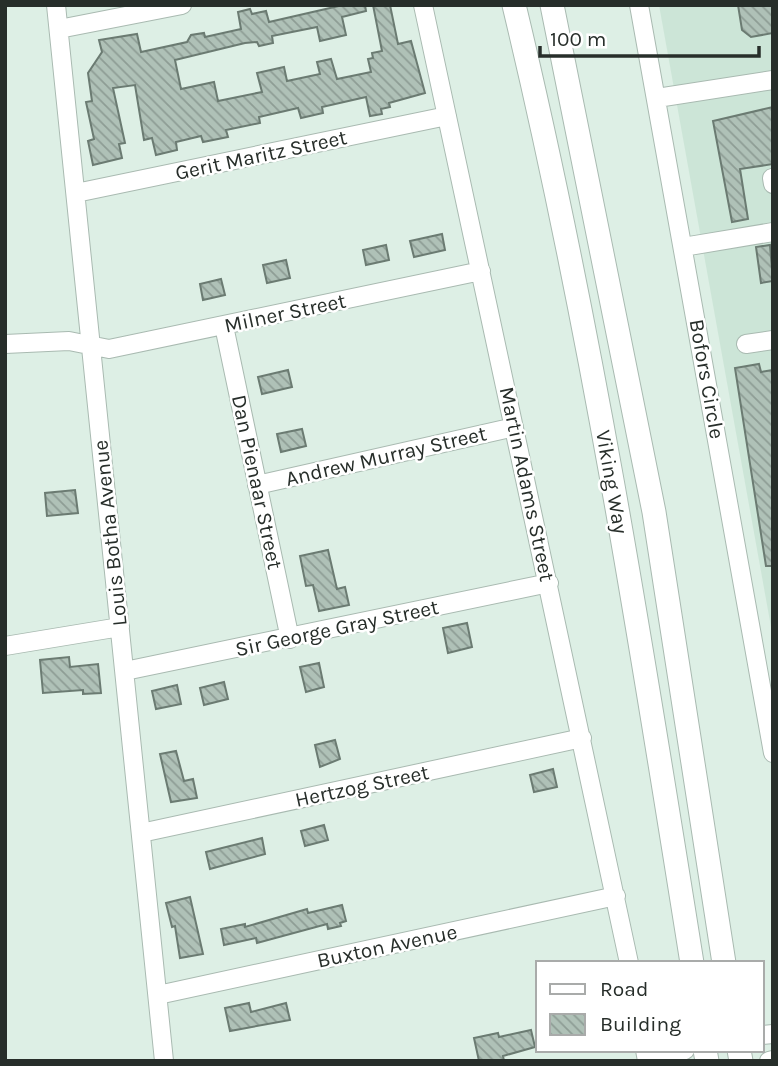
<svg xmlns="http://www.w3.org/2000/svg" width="778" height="1066" font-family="Karla,sans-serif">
	<defs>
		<pattern id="building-back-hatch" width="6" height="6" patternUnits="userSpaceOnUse" patternTransform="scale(1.75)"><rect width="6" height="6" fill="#afc1b7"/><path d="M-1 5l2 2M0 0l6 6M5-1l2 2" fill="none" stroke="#8e9d95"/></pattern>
	</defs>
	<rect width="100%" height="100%" fill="#ddefe5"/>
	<path fill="#cce5d7" d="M659 5H773V638Z"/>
	<path fill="url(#building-back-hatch)" stroke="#6b7b72" stroke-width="2" d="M343 5H365L366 11 342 17 346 35 320 41 317 27 272 36 273 43 259 46 257 42 245 43 175 60 181 89 214 82 218 101 262 92 257 73 284 67 287 81 320 74 317 62 331 59 337 79 371 72 368 59 373 58 372 53 382 51 373 5H390L398 44 411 41 425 93 389 103 390 107 381 109 382 114 370 116 366 97 322 107 323 113 301 118 298 108 259 117 260 123 226 130 228 137 203 142 201 136 176 142 177 150 156 155 152 138 144 140 135 85 113 88 125 143 119 144 122 158 93 165 88 141 94 139 86 102 92 101 88 73 102 52 99 40 137 34 141 52 187 42 191 35 204 33 205 37 241 29 238 12 250 9 252 14 266 11 269 22Z
		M738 5H773V33L751 37 742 30Z
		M773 107V164L740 169 748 219 732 222 713 121Z
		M442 234 445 250 414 257 410 241Z
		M386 245 389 260 366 265 363 250Z
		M770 245 773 281 761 283 756 247Z
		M286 260 290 278 267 283 263 265Z
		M221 279 225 295 203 300 200 284Z
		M759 364 761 372 773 370V566H766L735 368Z
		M288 370 292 387 262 394 258 377Z
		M302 429 306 446 281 452 277 434Z
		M75 490 78 513 47 516 45 493Z
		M328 550 337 589 345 587 349 605 319 611 313 585 306 586 300 556Z
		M467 623 472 647 448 653 443 628Z
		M69 657 70 667 98 664 101 693 83 694V690L43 693 40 660Z
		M319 663 324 687 306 692 300 667Z
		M224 682 228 699 204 705 200 688Z
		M177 685 181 704 156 709 152 691Z
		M335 740 340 759 320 767 315 745Z
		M176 751 184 781 193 779 197 798 171 802 160 754Z
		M553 769 557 787 534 792 530 775Z
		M324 825 328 840 305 846 301 831Z
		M262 838 265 854 210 869 206 852Z
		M190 897 203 954 180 958 175 926 172 927 166 903Z
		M342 905 346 921 340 923 341 926 328 929 327 924 257 943 256 938 224 945 221 929 245 924V927L307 909 308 913Z
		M249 1003 251 1012 286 1003 290 1020 230 1031 225 1008Z
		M531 1030 535 1047 503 1056 504 1061H479L474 1038 498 1033 499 1037Z"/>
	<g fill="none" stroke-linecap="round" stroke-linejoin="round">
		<defs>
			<path id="minor" d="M56 5 164 1061
				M423 5 629 963
				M639 5 773 753
				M59 29 182 5
				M657 98 773 80
				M772 178 773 184
				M76 193 447 116
				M683 247 773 232
				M224 326 290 639
				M5 344 69 341 109 349 481 271
				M746 344 773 340
				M257 485 514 427
				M5 646 120 627
				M125 671 549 583
				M141 833 582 738
				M158 995 616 896
				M762 1035 773 1034
				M645 1050 647 1061
				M659 1061 685 1050
				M769 1061 773 1060"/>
			<path id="major" d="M514 5C590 321 641 642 692 963
				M552 5 654 512 724 963
				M705 1050 707 1061
				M739 1050 741 1061"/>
		</defs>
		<use href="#minor" stroke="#a9bab1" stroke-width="20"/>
		<use href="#major" stroke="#a9bab1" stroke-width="25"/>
		<use href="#minor" stroke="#fff" stroke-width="18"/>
		<use href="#major" stroke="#fff" stroke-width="23"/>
	</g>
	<g text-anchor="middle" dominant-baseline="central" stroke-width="5" stroke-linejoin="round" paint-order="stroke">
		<g font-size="21" fill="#272e2a" stroke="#fff">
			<text transform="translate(261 155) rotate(-12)">Gerit Maritz Street</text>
			<text transform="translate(285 313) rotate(-12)">Milner Street</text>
			<text transform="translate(707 379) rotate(80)">Bofors Circle</text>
			<text transform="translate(386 456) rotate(-13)">Andrew Murray Street</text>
			<text transform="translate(257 482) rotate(78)">Dan Pienaar Street</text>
			<text transform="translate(612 482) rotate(80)">Viking Way</text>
			<text transform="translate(527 484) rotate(78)">Martin Adams Street</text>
			<text transform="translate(110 533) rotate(-96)">Louis Botha Avenue</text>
			<text transform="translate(337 628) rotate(-12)">Sir George Gray Street</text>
			<text transform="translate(362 786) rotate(-12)">Hertzog Street</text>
			<text transform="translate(387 946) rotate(-12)">Buxton Avenue</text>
		</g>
	</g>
	<rect width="778" height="1066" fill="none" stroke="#272e2a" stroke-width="14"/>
	<rect x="536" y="961" width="228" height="91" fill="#ffffff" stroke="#a9abaa" stroke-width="2"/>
	<rect x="550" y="984" width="35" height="10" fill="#ffffff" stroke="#a9abaa" stroke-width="2"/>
	<text x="600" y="996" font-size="21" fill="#272e2a">Road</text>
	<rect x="550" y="1014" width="35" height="21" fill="url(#building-back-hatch)" stroke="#a9abaa" stroke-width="2"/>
	<text x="600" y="1031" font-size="21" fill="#272e2a">Building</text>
	<path d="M540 46v10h219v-10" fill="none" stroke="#272e2a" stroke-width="3.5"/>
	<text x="550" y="46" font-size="21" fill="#272e2a" stroke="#ffffff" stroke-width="5" paint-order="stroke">100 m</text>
</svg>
